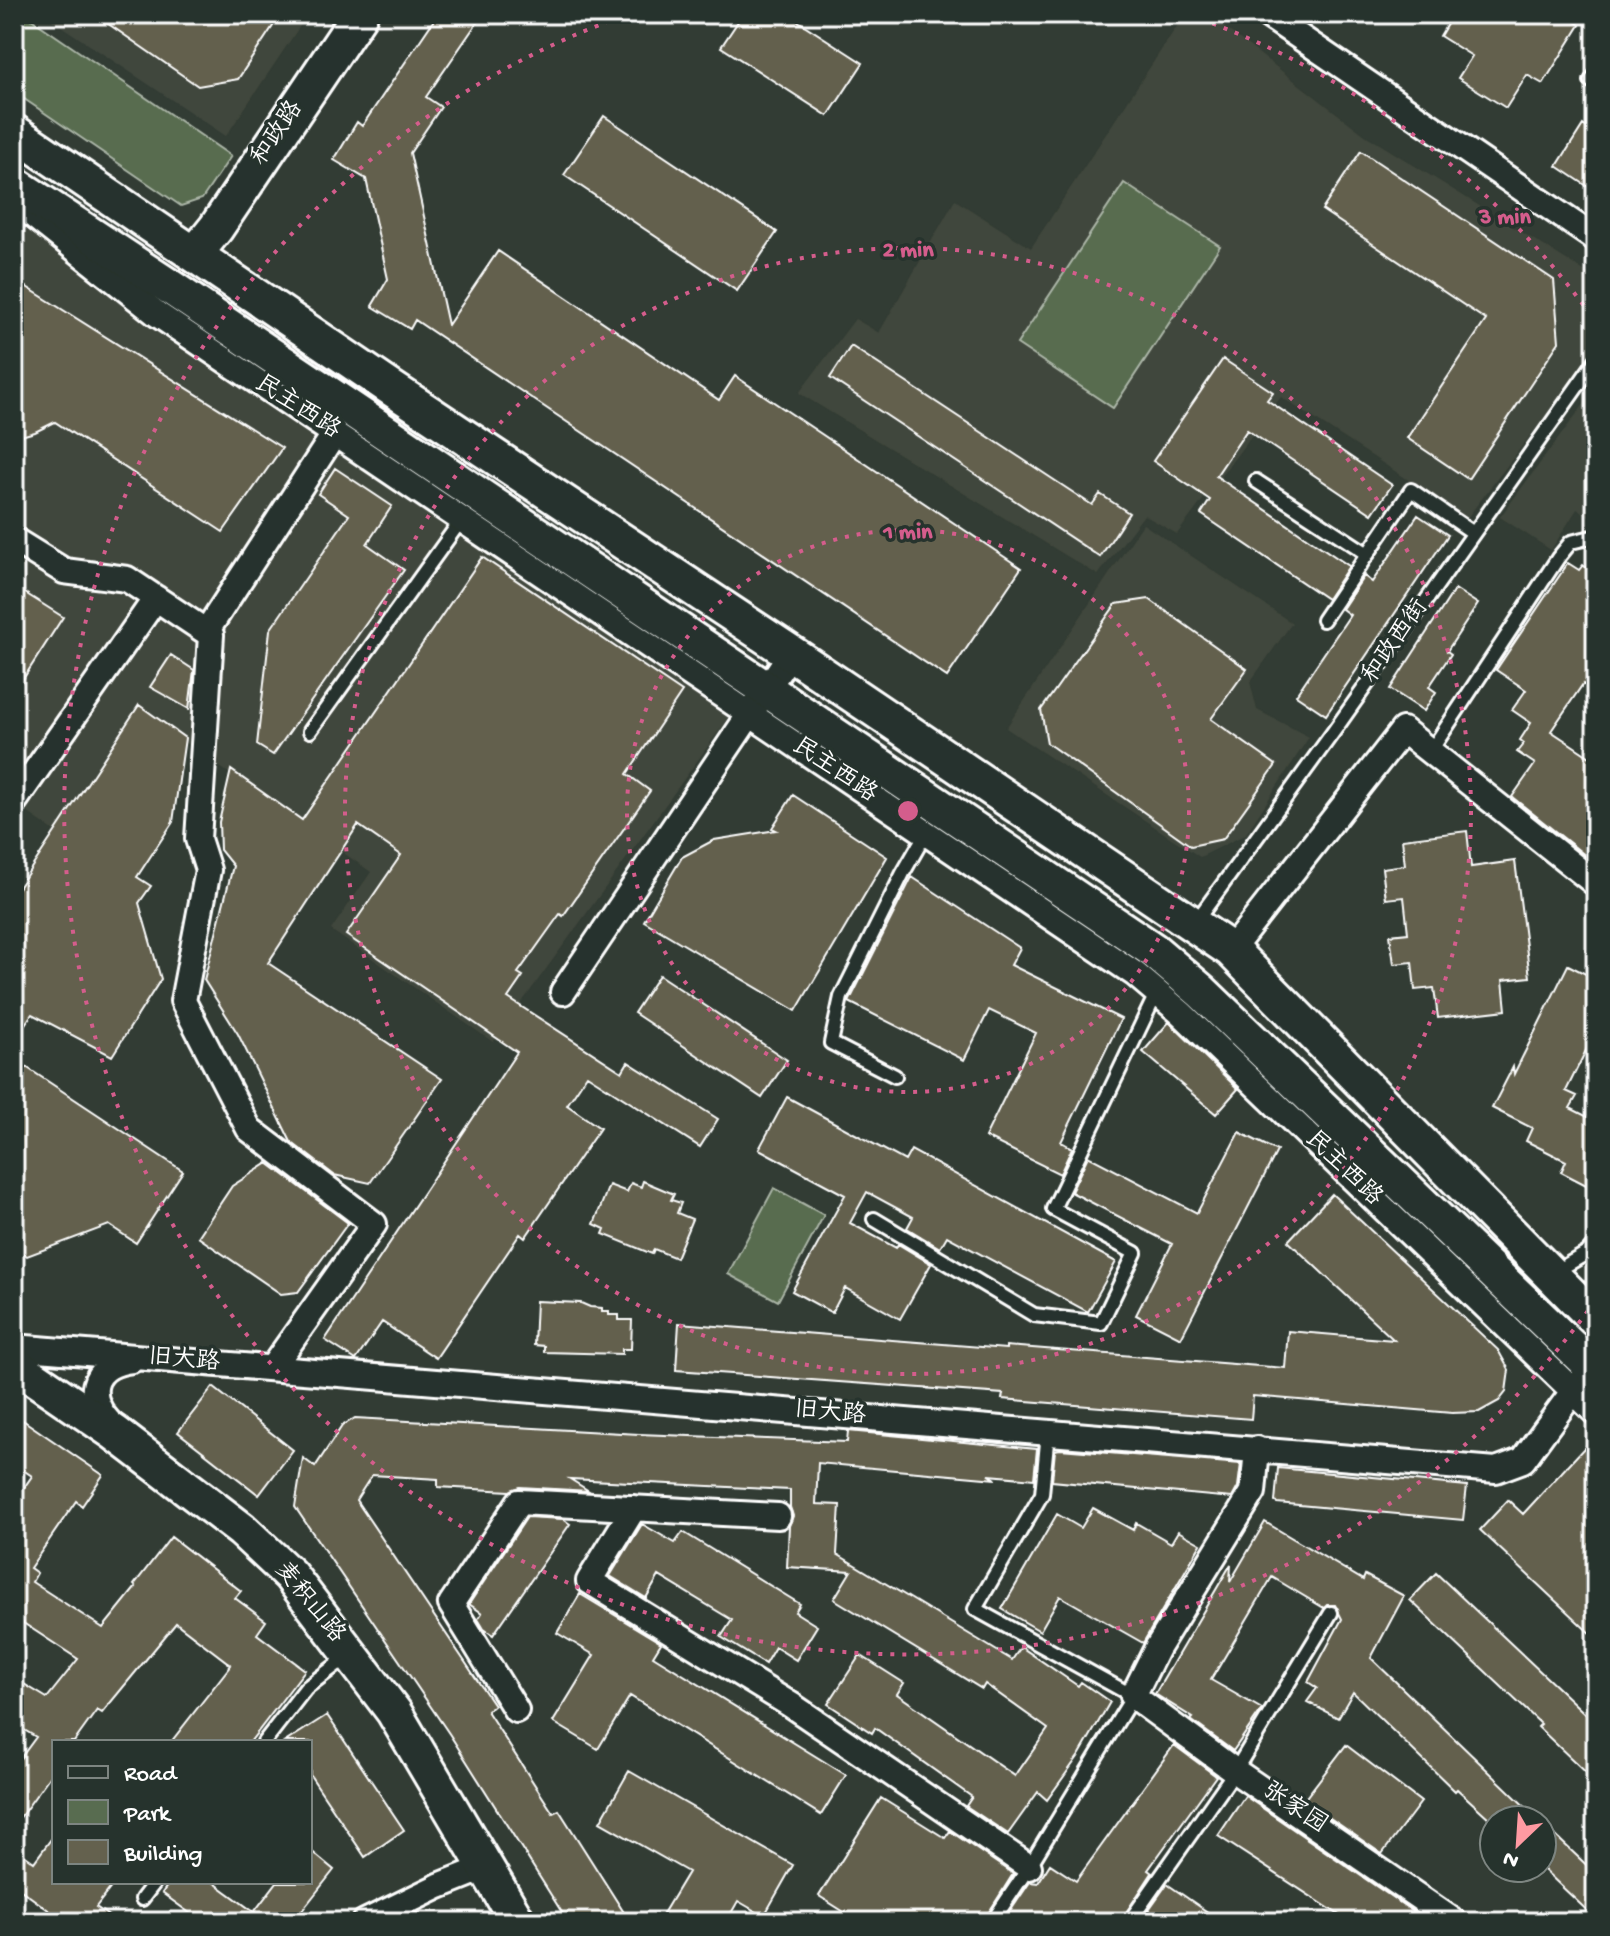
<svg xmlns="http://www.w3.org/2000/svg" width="1610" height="1936" font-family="'Gochi Hand','LXGW WenKai TC',sans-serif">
	<rect width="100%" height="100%" fill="#323c34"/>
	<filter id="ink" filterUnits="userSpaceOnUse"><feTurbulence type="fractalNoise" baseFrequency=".0125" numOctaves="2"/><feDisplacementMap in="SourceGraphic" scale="16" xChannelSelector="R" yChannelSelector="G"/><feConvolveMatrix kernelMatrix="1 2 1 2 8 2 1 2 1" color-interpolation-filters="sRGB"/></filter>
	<g filter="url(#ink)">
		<path fill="#41473c" d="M43 14H308L226 136Z
			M1185 14H1207L1365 135 1589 274 1596 350 1467 518 1281 397 1177 534 1144 515 1098 575 799 393 855 319 879 333 955 200 1031 248Z
			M14 222 743 698 493 1042 331 930 371 872 141 712 56 832 14 803Z
			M1596 388V520L1577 509 1551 550 1500 517Z
			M1143 524 1292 623 1250 682 1257 710 1309 737 1246 834 1200 857 1006 728Z"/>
		<path fill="#586c50" stroke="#acb6a8" stroke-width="2" d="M24 14 231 156 202 199 181 206 14 92V15Z
			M1124 183 1220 246 1113 408 1017 344Z
			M774 1188 824 1215 778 1301 728 1274Z"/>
		<path fill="#64614e" stroke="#fff" stroke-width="2" d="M94 14H281L238 79 198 86Z
			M438 14H483L426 97 441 107 410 153 448 325 498 251 719 400 735 376 1021 568 947 677 415 320 410 329 372 306 388 279 366 179 334 160 357 122 362 126Z
			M743 14H787L863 63 828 116 721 47Z
			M1453 14H1562L1580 25 1543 84 1527 75 1506 108 1458 78 1472 56 1440 36Z
			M604 116 777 232 737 291 564 175Z
			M1583 125 1596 134V192L1557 166Z
			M1361 151 1554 280 1559 342 1468 479 1407 438 1486 320 1322 210Z
			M14 279 282 448 223 532 55 422 35 432 14 438Z
			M851 346 1092 505 1100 494 1129 513 1100 557 830 378Z
			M1223 359 1273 392 1267 400 1392 485 1372 514 1247 430 1216 476 1349 566 1327 599 1201 514 1210 500 1153 461Z
			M335 468 392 506 367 544 404 570 273 755 257 745 270 630 349 515 318 494Z
			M1418 515 1448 535 1326 715 1296 695 1350 615 1342 609 1364 576 1372 582Z
			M482 557 682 692 627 774 650 791 563 916 560 914 518 973 523 976 508 998 622 1072 628 1062 718 1119 700 1147 587 1075 567 1105 600 1128 525 1238 520 1234 436 1358 382 1322 356 1360 325 1340 517 1052 346 935 401 855 358 825 268 963 442 1079 370 1183 334 1175 291 1142 238 1034 204 980 233 866 220 850 219 822 231 770 302 820Z
			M1568 563 1579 570 1583 565 1596 574V693L1583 684 1551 731 1596 761V864L1512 797 1535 764 1517 752 1524 743 1520 740 1531 723 1512 710 1526 690 1496 670Z
			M14 586 63 617 14 693Z
			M1455 589 1478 604 1447 651 1451 654 1429 687 1436 692 1424 711 1390 689Z
			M1149 599 1247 669 1211 719 1276 765 1223 839 1191 846 1047 743 1041 710 1116 604Z
			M171 655 194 670 189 709 150 687Z
			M139 705 185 738 173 822 137 877 151 886 139 903 161 979 112 1056 32 1014 14 1040V894Z
			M793 795 887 857 796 1011 644 921 682 857 714 840 776 830 772 828Z
			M1467 831 1471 867 1515 861 1530 977 1503 980 1506 1010 1438 1018 1434 988 1415 990 1412 962 1394 964 1390 935 1408 933 1404 897 1386 899 1382 868 1405 865 1402 839Z
			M912 877 1020 948 1011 965 1121 1019 1061 1142 1072 1148 1060 1174 985 1137 1036 1033 989 1010 964 1060 849 1002Z
			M1568 965 1596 979V1030L1566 1091 1577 1096 1570 1108 1596 1121V1190L1561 1172 1566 1161 1526 1141 1532 1128 1492 1108 1513 1067 1514 1074Z
			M659 975 787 1060 762 1098 634 1013Z
			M1169 1022 1238 1089 1216 1114 1143 1052Z
			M14 1059 183 1171 136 1243 109 1225 27 1256 14 1247Z
			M787 1097 905 1161 911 1150 1116 1262 1088 1312 947 1236 940 1248 907 1228 913 1217 867 1192 850 1223 896 1248 898 1244 931 1264 900 1319 845 1288 832 1313 792 1291 845 1195 759 1149Z
			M1239 1132 1277 1151 1181 1338 1136 1315 1172 1244 1071 1192 1088 1156 1197 1213Z
			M268 1163 348 1223 298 1292 281 1294 198 1237 232 1186Z
			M643 1181 674 1194 671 1200 681 1203 677 1213 692 1219 676 1258 654 1249 652 1254 603 1234 605 1229 594 1224 609 1185 627 1192 631 1183 641 1187Z
			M1332 1194 1498 1350 1509 1370 1506 1392 1499 1401 1479 1412 1452 1413 1253 1396 1251 1419 1002 1399 1003 1394 676 1370 679 1323 1006 1349V1346L1285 1368 1288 1331 1394 1340 1288 1241Z
			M536 1301 581 1303 590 1307 602 1308V1311H609V1315H619V1320H632L631 1349H622V1354L544 1352V1346L534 1345Z
			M213 1387 293 1450 259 1495 178 1432Z
			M14 1414 103 1475 82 1506 76 1501 30 1568 37 1573 32 1582 103 1628 136 1587 134 1585 171 1537 241 1591 235 1598 266 1621 257 1634 305 1670 250 1742H171L231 1665 176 1623 102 1713 97 1710 74 1742H54V1770L14 1826V1767L36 1737 14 1724V1678L47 1698 78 1659 14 1617V1502L32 1476 14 1464Z
			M355 1418 639 1434 847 1442 848 1431 1037 1449 1034 1479 989 1475 996 1479 818 1463 816 1504 840 1505 837 1554 1012 1660 1021 1647 1078 1686 1081 1682 1110 1702 1080 1754 1047 1800 1038 1792 1008 1834 966 1806 972 1797 875 1728 872 1733 828 1704 860 1655 904 1683 897 1694 1015 1776 1048 1729 985 1684 982 1689 834 1599 851 1571 787 1567 789 1526 793 1516 790 1507V1490L570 1479 589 1491 520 1487 510 1491 438 1487V1479L372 1475 356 1500 494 1705 487 1711 553 1813 559 1810 630 1922H568L450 1735 295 1507 303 1458 315 1467 342 1426Z
			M1596 1435V1639L1480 1530 1508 1500 1523 1514Z
			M1060 1449 1241 1464 1238 1487 1232 1498 1052 1481 1055 1450Z
			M1278 1468 1467 1486 1463 1520 1277 1503 1275 1502Z
			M1093 1508 1133 1530 1136 1523 1171 1543 1178 1531 1201 1544 1143 1643 1060 1596 1040 1631 1002 1609 1057 1514 1081 1528Z
			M527 1517 563 1519 570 1524 493 1635 484 1629 478 1619 482 1613 469 1604Z
			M1265 1522 1363 1580 1365 1575 1404 1596 1371 1658 1539 1820H1491L1457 1789 1455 1791 1353 1692 1338 1718 1307 1702 1317 1688 1308 1682 1342 1619 1335 1605H1327L1324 1608 1272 1577 1211 1680 1262 1709 1233 1751 1191 1720 1193 1718 1155 1694 1231 1564 1230 1582Z
			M642 1524 675 1543 683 1532 800 1604 795 1612 817 1626 796 1660 775 1647 765 1664 721 1637 732 1620 659 1576 646 1598 610 1576Z
			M1436 1573 1596 1724V1782L1538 1727 1541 1724 1410 1600Z
			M580 1594 661 1643 653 1656 846 1775 821 1815 630 1696 598 1749 553 1722 594 1655 557 1633Z
			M327 1715 404 1830 365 1857 310 1775V1742H285Z
			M1174 1745 1216 1776 1148 1870 1152 1873 1120 1922H1003L1030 1882 1038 1883 1050 1864 1076 1881Z
			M1346 1745 1421 1802 1382 1854 1304 1800Z
			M629 1771 793 1865 764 1916 738 1901 726 1922H658L688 1872 600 1822Z
			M1245 1796 1428 1922H1350L1218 1836Z
			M881 1798 945 1838 950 1831 1013 1874 983 1922H860L819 1896Z
			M1542 1823 1596 1874V1919L1542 1868Z
			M54 1835V1882H115L96 1907 117 1922H65L14 1885V1848L34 1862Z
			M310 1850 334 1870 293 1922H202L162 1893 170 1882H213L254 1912 277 1882H310Z
			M1167 1884 1222 1922H1140Z"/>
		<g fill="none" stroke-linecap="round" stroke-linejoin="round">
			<defs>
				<path id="lane" d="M1591 81 1596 74
					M1256 481 1368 554
					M1323 620 1411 490 1472 532
					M310 731 462 519
					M1430 752 1558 558 1571 542 1596 536
					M1194 924 1334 731 1596 360
					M895 1076 831 1043 841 997 903 873 926 833
					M874 1219 1034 1315 1101 1323 1135 1253 1053 1209 1157 992
					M1553 1273 1587 1253 1596 1243
					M264 1742 306 1688 348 1656
					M142 1899 155 1882
					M992 1922 1029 1867 1133 1696 975 1609 1042 1494 1048 1432
					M1129 1922 1235 1771 1331 1613"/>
				<path id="street" d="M1266 14 1596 239
					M19 204 157 314 1135 974 1181 1013 1596 1413
					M14 540 64 571 127 579 211 635 198 839 208 870 183 1001 249 1129 374 1224 272 1368
					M206 632 335 433
					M14 802 156 598
					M1231 950 1403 730 1595 883
					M563 992 791 653
					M14 1347 1496 1470 1523 1460 1583 1378
					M113 1426C84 1399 89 1365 132 1360
					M1257 1449 1253 1492 1157 1648 1133 1696 1235 1771 1455 1922
					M634 1508 589 1581 791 1705 1029 1867
					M516 1710 451 1604 519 1502 778 1516
					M365 1922 439 1886 484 1868"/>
				<path id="secondary" d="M14 132 388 386 791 653 1231 950 1596 1320
					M14 184 173 289 1153 950 1201 991 1596 1371
					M195 254 216 228 360 14
					M14 1364 115 1433 242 1530 290 1575 394 1712 518 1922"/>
			</defs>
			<use href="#lane" stroke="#fff" stroke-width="18"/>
			<use href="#street" stroke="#fff" stroke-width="30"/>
			<use href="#secondary" stroke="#fff" stroke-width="40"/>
			<use href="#lane" stroke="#26332d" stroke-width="12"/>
			<use href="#street" stroke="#26332d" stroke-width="24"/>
			<use href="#secondary" stroke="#26332d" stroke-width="34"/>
		</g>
	</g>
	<g fill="none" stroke="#d45d8c" stroke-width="4" stroke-dasharray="4 8">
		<circle cx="908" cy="811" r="281"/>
		<circle cx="908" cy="811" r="563"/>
		<path d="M1595 1301A844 844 0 1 1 626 15M1190 15A844 844 0 0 1 1595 321"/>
	</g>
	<g text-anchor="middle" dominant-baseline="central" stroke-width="7" stroke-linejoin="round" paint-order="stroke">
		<g font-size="24" fill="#fff" stroke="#26332d">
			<text transform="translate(278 134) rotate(-56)">和政路</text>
			<text transform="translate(297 408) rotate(33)">民主西路</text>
			<text transform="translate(1396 642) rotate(-55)">和政西街</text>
			<text transform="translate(834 771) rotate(34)">民主西路</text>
			<text transform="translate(1343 1169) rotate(44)">民主西路</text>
			<text transform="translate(184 1361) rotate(5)">旧大路</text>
			<text transform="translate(830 1414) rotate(5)">旧大路</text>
			<text transform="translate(309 1603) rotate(51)">麦积山路</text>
			<text transform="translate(1294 1809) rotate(34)">张家园</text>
		</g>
	</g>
	<circle cx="908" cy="811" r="12" fill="#d45d8c" stroke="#26332d" stroke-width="4"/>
	<g font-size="24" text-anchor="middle" font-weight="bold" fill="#d45d8c" stroke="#26332d" stroke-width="7" stroke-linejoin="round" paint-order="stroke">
		<text x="1505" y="223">3 min</text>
		<text x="908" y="256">2 min</text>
		<text x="908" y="538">1 min</text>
	</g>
	<rect width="1610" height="1936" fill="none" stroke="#26332d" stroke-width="48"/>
	<rect x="24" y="24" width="1562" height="1888" fill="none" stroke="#fff" stroke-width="3" filter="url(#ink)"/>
	<rect x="52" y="1740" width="260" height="144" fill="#26332d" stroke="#7d8581" stroke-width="2"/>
	<rect x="68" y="1766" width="40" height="12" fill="#26332d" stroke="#7d8581" stroke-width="2"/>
	<text x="124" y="1780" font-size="24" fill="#ffffff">Road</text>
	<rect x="68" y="1800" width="40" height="24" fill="#586c50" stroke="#7d8581" stroke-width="2"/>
	<text x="124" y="1820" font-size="24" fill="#ffffff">Park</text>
	<rect x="68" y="1840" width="40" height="24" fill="#64614e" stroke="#7d8581" stroke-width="2"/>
	<text x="124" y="1860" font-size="24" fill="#ffffff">Building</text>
	<g transform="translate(1518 1844) rotate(205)"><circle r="38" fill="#26332d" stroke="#7d8581" stroke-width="2"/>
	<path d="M0-6L14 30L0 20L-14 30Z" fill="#ff9aa2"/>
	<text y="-12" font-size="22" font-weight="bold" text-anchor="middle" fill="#ffffff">N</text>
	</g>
</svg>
